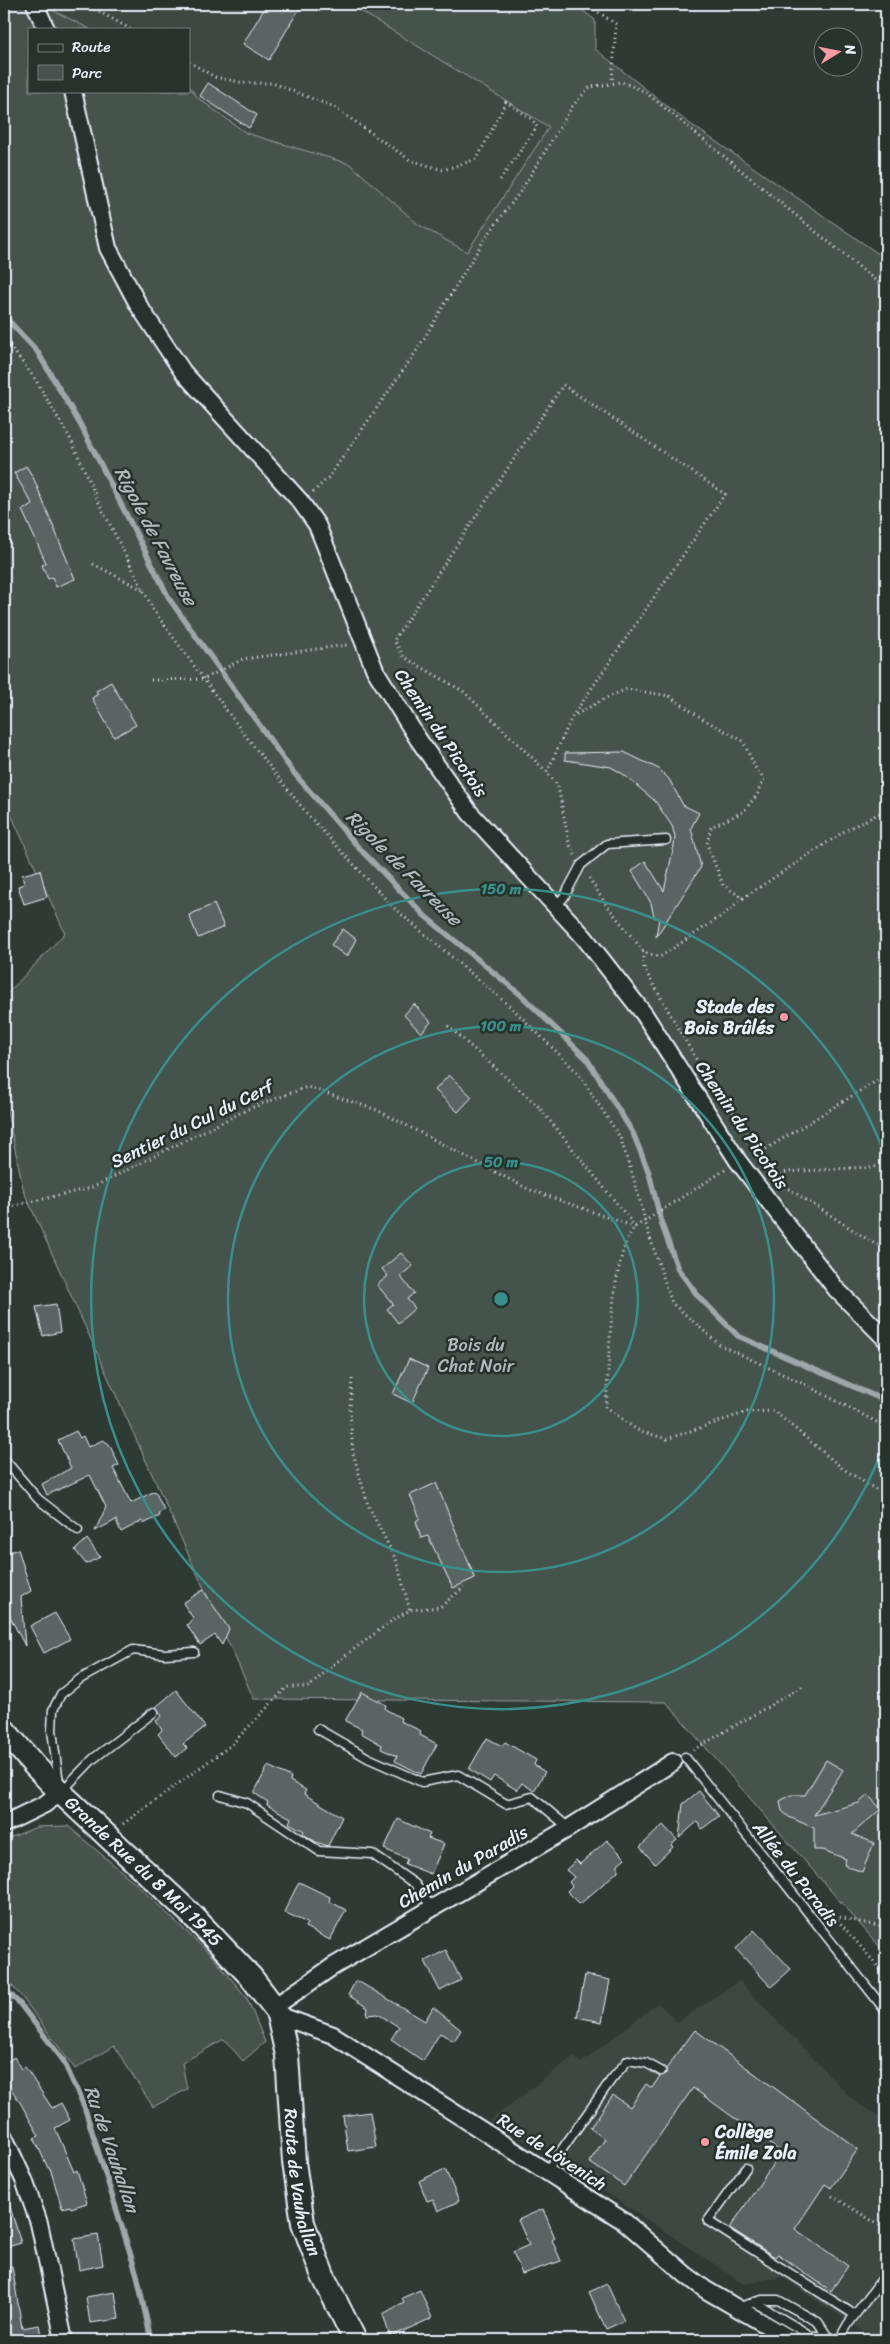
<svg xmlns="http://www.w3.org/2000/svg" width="890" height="2344" font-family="Sriracha,sans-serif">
	<rect width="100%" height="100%" fill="#2e3b35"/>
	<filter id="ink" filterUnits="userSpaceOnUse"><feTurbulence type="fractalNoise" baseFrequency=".02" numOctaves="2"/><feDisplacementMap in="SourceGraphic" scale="10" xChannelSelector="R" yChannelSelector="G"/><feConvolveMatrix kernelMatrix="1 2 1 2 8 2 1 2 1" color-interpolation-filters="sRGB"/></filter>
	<g filter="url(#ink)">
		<path fill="#3b4843" d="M48 4H349L549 127 468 252 419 225 350 164 246 133 198 98 189 86V29H90L50 9Z
			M739 1981 854 2101 882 2118 886 2112V2340H876L871 2337 782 2277 744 2284 560 2162 489 2121 574 2056 581 2063 658 2003 677 2022Z"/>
		<path fill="#45524e" stroke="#96a2a3" d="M4 4H48L50 9 90 29H29V91H189V86L198 98 246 133 350 164 419 225 467 252 549 127 349 4H574L595 20V49L686 121 886 259V1954L666 1702 254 1699 24 1192 6 1106H4V997L65 933 4 799Z
			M68 1826 134 1882 213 1957 247 1998 265 2042 243 2061 224 2039 182 2063 187 2089 153 2107 114 2046 75 2069 22 1997 4 1977V1840L37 1827Z"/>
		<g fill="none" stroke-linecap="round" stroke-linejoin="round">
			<path stroke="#9da8a9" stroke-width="5.5" d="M4 316 37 351 80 424 170 600 293 772 359 848 425 916 521 995 587 1059 633 1133 649 1173 662 1225 678 1269 698 1296 738 1336 886 1401
				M4 1988 20 2004 63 2060 84 2106 137 2275 151 2340"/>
		</g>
		<path fill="#596563" stroke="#e8f1f8" d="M267 4H302L269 60 243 44Z
			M208 83 257 115 249 128 200 96Z
			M26 466 33 477 75 579 56 587 52 577 48 579 42 565 46 563 22 510 33 505 14 473Z
			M111 682 136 725 114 737 92 698 98 694 96 691Z
			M624 752 659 769 669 779 683 805 699 813 691 828 701 867 656 937 659 918 654 917 651 903 632 871 645 861 664 891 674 845 675 836 672 826 655 801 623 774 611 767 565 760V753Z
			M40 870 47 897 24 904 18 886 24 884 22 875Z
			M214 904 224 927 198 938 189 915Z
			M343 929 356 939 347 957 331 945Z
			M414 1004 431 1022 421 1033 404 1015Z
			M449 1075 472 1097 458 1112 435 1090Z
			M401 1253 413 1266 400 1276 414 1293 407 1299 415 1308 398 1323 387 1309 393 1304 377 1285 388 1276 382 1269Z
			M56 1304 60 1332 43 1336 36 1307Z
			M409 1359 428 1368 412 1403 393 1394Z
			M76 1431 80 1438 83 1436 88 1447 103 1440 109 1444 119 1465 113 1468 131 1503 155 1491 164 1510 159 1513 160 1516 143 1524 142 1521 121 1532 116 1520 95 1531 106 1507 90 1475 47 1495 42 1484 71 1468 58 1440Z
			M436 1483 475 1578 453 1588 428 1536 421 1538 416 1521 420 1518 410 1495Z
			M87 1539 100 1557 86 1564 75 1550Z
			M18 1549 31 1591 21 1597 25 1646 4 1605V1554Z
			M203 1590 229 1629 222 1645 215 1635 200 1645 187 1625 193 1618 183 1603Z
			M55 1613 70 1639 44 1653 30 1626Z
			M176 1690 205 1727 183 1744 187 1748 176 1757 158 1734 162 1730 156 1721 162 1716 156 1707Z
			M362 1692 386 1705 385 1709 401 1718 400 1721 421 1731 420 1735 437 1744 421 1774 395 1761 397 1756 381 1749 382 1745 361 1733 362 1729 345 1721Z
			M487 1738 502 1746 505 1742 536 1760 534 1765 545 1772 534 1791 522 1783 517 1790 494 1776 490 1782 469 1769Z
			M826 1760 843 1770 814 1815 859 1803 868 1795 881 1809 852 1834 874 1843 862 1872 844 1865 846 1859 823 1850H814V1828L789 1817 782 1811 780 1801 791 1795H805Z
			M268 1766 291 1777 290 1781 306 1790 304 1794 342 1817 328 1846 316 1842 303 1834 304 1831 289 1823 291 1818 267 1805 268 1802 254 1793Z
			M699 1791 719 1816 702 1829 697 1822 679 1838 683 1804Z
			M398 1819 430 1834 428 1838 444 1844 431 1874 405 1864 407 1859 384 1849Z
			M663 1825 677 1840 671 1845 673 1847 655 1864 640 1847Z
			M607 1840 625 1858 618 1864V1871L580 1904 567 1891 572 1886 569 1882 574 1877 566 1870 576 1860 580 1864Z
			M299 1882 330 1897 329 1901 346 1910 330 1940 305 1927 307 1923 284 1912Z
			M754 1930 791 1969 771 1987 736 1949Z
			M446 1950 461 1980 440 1991 425 1961Z
			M585 1975 610 1980 602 2022 577 2017Z
			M356 1980 425 2021 433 2007 461 2030 454 2041 440 2033 423 2061 391 2039 399 2027 378 2014 367 2015 368 2008 348 1995Z
			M695 2030 858 2149 831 2188 825 2184 795 2229 848 2266 831 2291 778 2254 775 2257 730 2228 781 2152 693 2088 624 2186 589 2162 605 2139 590 2128 613 2095 630 2107 646 2084 652 2088 660 2076 666 2074V2069Z
			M14 2057 21 2069 25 2067 52 2108 61 2103 70 2120 55 2128 74 2172 77 2170 87 2203 71 2208 70 2206 62 2208 50 2168H48L34 2138 39 2136 21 2104 4 2078V2064Z
			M370 2112 376 2147 348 2151 343 2116Z
			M445 2169 459 2201 438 2211 433 2199 427 2201 419 2181Z
			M7 2197 21 2243 4 2248V2198Z
			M543 2209 555 2238 552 2240 561 2261 522 2274 513 2252 529 2245 518 2220Z
			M98 2235 103 2265 79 2270 74 2239Z
			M12 2266 22 2328 39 2325 42 2340H4V2331L7 2330 4 2315V2267Z
			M607 2284 624 2321 606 2329 589 2292Z
			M420 2290 432 2318 390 2337 383 2314 404 2302 402 2298Z
			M115 2292 119 2319 90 2323 86 2297Z"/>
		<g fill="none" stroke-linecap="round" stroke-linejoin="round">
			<defs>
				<path id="lane" d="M556 906 564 897 581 865 607 844 666 840
					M4 1459 38 1499 78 1530
					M318 1729 368 1758 422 1782 458 1775 506 1804 532 1797 569 1828
					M685 1757 885 2010
					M59 1783 52 1730 53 1710 61 1694 80 1679 133 1650 165 1654 194 1652
					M63 1790 93 1759 154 1712
					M220 1795 247 1803 319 1851 372 1854 415 1884 432 1908
					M746 2168 708 2221 855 2315
					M546 2172 611 2080 628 2060 646 2063 661 2071
					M754 2302 811 2336H827
					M739 2307 762 2300H778L818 2322 827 2336 835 2340
					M839 2340 848 2324 886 2274"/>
				<path id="street" d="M35 4 46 29
					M73 91 108 248 139 306 183 372 300 501 317 525 375 670 418 739 470 813 584 937 644 1014 738 1161 836 1289 886 1339
					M4 1824 45 1804 60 1792
					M274 2007 332 1967 569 1828 673 1762
					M278 2015 333 2035 625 2222 686 2275 706 2290 792 2340
					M4 2137 24 2180 39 2223 64 2340"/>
				<g id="secondary">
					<path id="s1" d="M4 1730 34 1765 60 1792 192 1915 251 1977 274 2007 278 2015 287 2055 294 2162 303 2223 323 2276 355 2340"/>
				</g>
			</defs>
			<use href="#lane" stroke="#e8f1f8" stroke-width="11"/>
			<use href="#street" stroke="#e8f1f8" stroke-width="20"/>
			<use href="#secondary" stroke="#e8f1f8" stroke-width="26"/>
			<path stroke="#e8f1f8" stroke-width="3" stroke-dasharray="1 4" stroke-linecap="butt" d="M86 4 130 29
				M586 4 616 24 612 83
				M189 62 215 77 244 83H272L334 107 410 160 443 170 477 159 506 102 532 119 537 127 498 183
				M4 338 35 379 71 440 100 505 154 611 241 730 308 815 394 908 513 1009 578 1073 620 1137 636 1186 648 1232 672 1303 720 1345 806 1385 886 1427
				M313 492 329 477 415 353 484 240 522 189 574 104 590 87 622 82 644 91 886 289
				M93 564 143 590
				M151 680 204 679 243 659 347 645
				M572 717 604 699 627 689 669 696 703 719 743 741 755 767 764 779 757 795 743 812 711 827 707 844 723 885 743 898 723 915 660 957 644 952 605 903 589 878
				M547 772 572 717 725 494 563 385 394 640 404 657 463 691 547 772 558 786 569 843 575 855
				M743 898 848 829 886 810
				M644 952V968L697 1061 761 1152 886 1075
				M448 1026 538 1106 635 1226
				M725 1170 635 1227C610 1255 609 1367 606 1407L637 1430 667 1439 747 1412 774 1411 842 1468 886 1496
				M772 1180 786 1172 886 1166
				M779 1186 786 1187 875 1244 886 1248
				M4 1208 91 1188 248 1109 307 1087 377 1110 528 1189 635 1227
				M352 1379 350 1409 353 1453 368 1505 396 1560 410 1610
				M693 1750 805 1685
				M123 1824 231 1745 287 1687H309L334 1664 393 1620 410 1610 440 1607 464 1587
				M772 1844 886 1976
				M835 1916 886 1928
				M832 2196 879 2225 886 2233"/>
			<use href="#lane" stroke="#26332d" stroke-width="8"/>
			<use href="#street" stroke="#26332d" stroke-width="16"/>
			<use href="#secondary" stroke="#26332d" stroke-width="22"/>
		</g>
	</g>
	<g fill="none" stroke="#3a8f8a" stroke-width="2.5">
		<circle cx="501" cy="1299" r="137"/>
		<circle cx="501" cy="1299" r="273"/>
		<path d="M885 1443A410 410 0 1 1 885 1155"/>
	</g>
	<g fill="#ff9aa2" stroke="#26332d" stroke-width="2">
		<circle cx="784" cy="1017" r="5"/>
		<circle cx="705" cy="2142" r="5"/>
	</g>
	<g text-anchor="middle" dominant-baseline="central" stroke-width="5" stroke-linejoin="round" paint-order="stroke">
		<g font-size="18" fill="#e8f1f8" stroke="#26332d">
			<text transform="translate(441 733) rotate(56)">Chemin du Picotois</text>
			<text transform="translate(192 1124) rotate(-26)">Sentier du Cul du Cerf</text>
			<text transform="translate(742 1125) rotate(56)">Chemin du Picotois</text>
			<text transform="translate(463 1867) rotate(-30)">Chemin du Paradis</text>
			<text stroke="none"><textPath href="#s1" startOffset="199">Grande Rue du 8 Mai 1945</textPath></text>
			<text transform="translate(796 1874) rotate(52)">Allée du Paradis</text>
			<text transform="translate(552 2152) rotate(33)">Rue de Lövenich</text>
			<text stroke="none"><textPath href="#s1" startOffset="566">Route de Vauhallan</textPath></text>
		</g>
		<g font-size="18" font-weight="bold" fill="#e8f1f8" stroke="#26332d" text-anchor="end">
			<text x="774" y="1007">Stade des<tspan x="774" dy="21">Bois Brûlés</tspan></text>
			<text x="715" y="2132" text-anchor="start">Collège<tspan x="715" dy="21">Émile Zola</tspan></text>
		</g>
		<g font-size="18" fill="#afb9bc" stroke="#26332d">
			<text x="476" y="1345">Bois du<tspan x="476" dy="21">Chat Noir</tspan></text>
		</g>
		<g font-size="19" font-style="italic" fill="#b0babd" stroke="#26332d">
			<text transform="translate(156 536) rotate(62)">Rigole de Favreuse</text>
			<text transform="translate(404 868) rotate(45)">Rigole de Favreuse</text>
			<text transform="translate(112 2149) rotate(71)">Ru de Vauhallan</text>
		</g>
	</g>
	<circle cx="501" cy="1299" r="8" fill="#3a8f8a" stroke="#26332d" stroke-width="2.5"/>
	<g font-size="15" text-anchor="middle" font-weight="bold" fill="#3a8f8a" stroke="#26332d" stroke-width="5" stroke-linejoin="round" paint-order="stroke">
		<text x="501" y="894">150 m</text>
		<text x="501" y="1031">100 m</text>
		<text x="501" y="1167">50 m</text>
	</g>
	<rect width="890" height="2344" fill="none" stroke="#26332d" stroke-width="20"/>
	<rect x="10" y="10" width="870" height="2324" fill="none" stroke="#e8f1f8" stroke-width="2" filter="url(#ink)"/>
	<rect x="28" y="28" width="162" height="65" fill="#26332d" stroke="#747f7e"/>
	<rect x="38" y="44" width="25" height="8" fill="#26332d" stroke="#747f7e"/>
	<text x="72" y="52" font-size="15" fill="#e8f1f8">Route</text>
	<rect x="38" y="65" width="25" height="15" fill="#45524e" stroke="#747f7e"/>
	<text x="72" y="78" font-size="15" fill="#e8f1f8">Parc</text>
	<g transform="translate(838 52) rotate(80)"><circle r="24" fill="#26332d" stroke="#747f7e"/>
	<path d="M0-4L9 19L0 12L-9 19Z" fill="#ff9aa2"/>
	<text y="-8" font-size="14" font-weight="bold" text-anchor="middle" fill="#e8f1f8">N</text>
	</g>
</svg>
